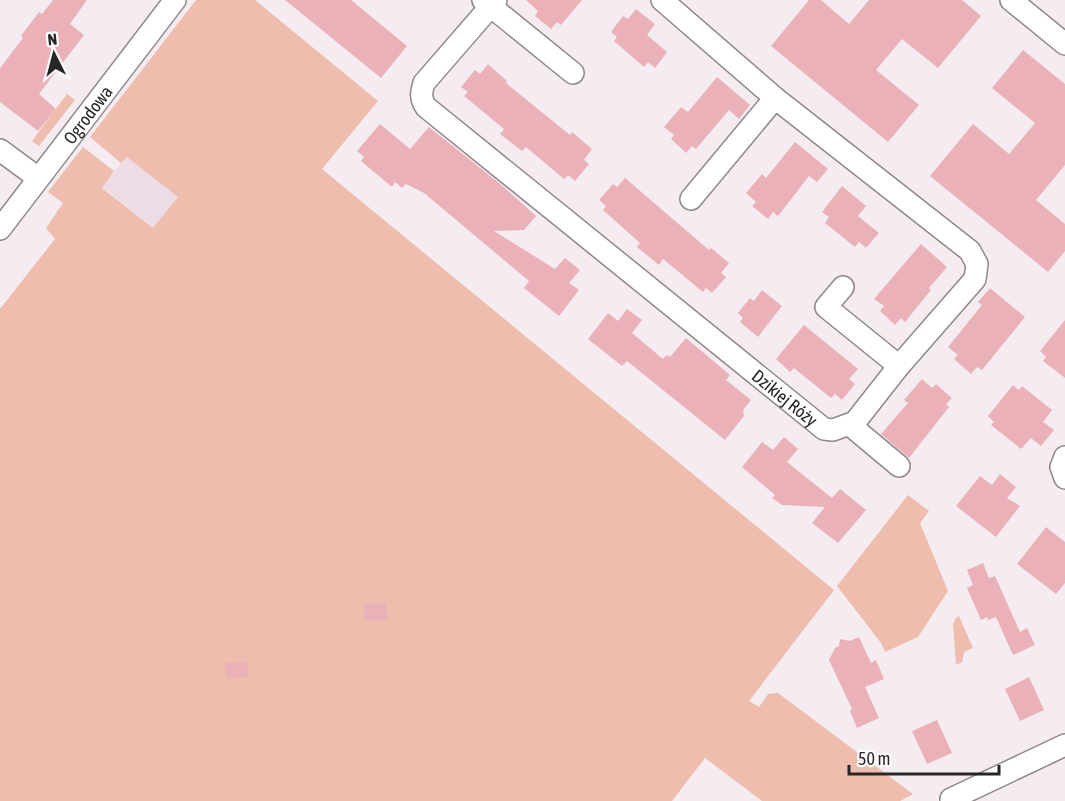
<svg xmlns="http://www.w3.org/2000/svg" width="1065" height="801" font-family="'Asap Condensed',sans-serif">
	<rect width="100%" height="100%" fill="#f4ecf0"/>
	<path fill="#eddce5" d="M127 156 178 197 154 228 102 187Z"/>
	<path fill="#eebdae" d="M196 0H255L378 101 322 169 834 590 749 701 759 707 768 694 778 693 913 794 900 801H762L705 758 672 801H0V309L55 239 46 228 63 203 48 192 83 147 114 171 102 188 153 228 178 197 127 157 121 163 90 137Z
		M67 94 75 100 39 146 32 141Z
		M908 495 929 511 920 523 948 591 918 637 885 652 881 643 837 586Z
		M959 616 973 648 964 652 962 662 956 665 953 624 956 618Z"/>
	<path fill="#eab2b8" d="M53 0H87L70 24 84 35 39 94 56 109 38 131 0 102V68L23 38 21 36 39 12 42 14Z
		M285 0H351L407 46 381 78Z
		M526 0H582L561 25 557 22 551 29 535 16 538 11Z
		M809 0H821L849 24 869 0H962L981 16 938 68 902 39 876 70 919 105 888 142 771 46Z
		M636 9 655 24 647 35 667 52 655 68 648 62 644 67 614 41 617 37 611 32 623 16 628 19Z
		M1023 50 1065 84V165L1036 200 1065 224V251L1048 272 930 176 973 124 1009 154 1035 123 992 88Z
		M488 64 507 81 506 83 570 135 572 132 592 149 584 160 589 164 575 181 568 175 564 179 526 147 522 151 500 134 504 129 464 96 468 92 461 87 475 70 480 74Z
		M717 77 750 105 739 119 729 110 696 149 692 146 686 153 671 139 674 135 664 127 681 107 688 112Z
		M380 124 410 149 429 127 499 183 536 216 524 230 494 231 555 269 565 258 580 270 569 283 579 290 559 316 524 288 529 281 424 193 406 184 402 188 395 182 392 187 361 161 364 157 357 151Z
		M795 142 828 169 817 182 809 176 778 216 773 212 768 219 752 206 756 202 746 193 762 174 766 178Z
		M625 178 709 250 711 248 729 263 721 273 726 277 712 293 706 288 703 292 663 259 659 265 637 247 640 243 603 210 606 206 599 200 613 184 617 187Z
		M842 186 866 206 858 216 879 233 866 248 859 242 855 247 825 223 829 217 822 212Z
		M921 244 947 267 929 288 931 290 905 322 901 318 895 325 880 311 884 306 874 299Z
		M990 288 1025 317 982 370 977 367 971 374 954 359 958 355 948 347 982 305 978 302Z
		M762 290 782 306 758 337 740 322 743 318 738 313 750 298 754 301Z
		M627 309 642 320 632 333 663 359 667 355 670 357 686 338 730 375 726 380 751 400 743 410 744 416 725 440 627 361 622 366 588 339 608 313 618 321Z
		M1065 320V378L1043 361 1046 357 1040 351Z
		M804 325 858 369 849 379 855 384 842 400 835 394 831 398 794 368 790 372 776 359Z
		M922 379 932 388 936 384 952 398 946 404 949 407 909 458 881 434 908 403 904 400Z
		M1013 385 1019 390 1022 386 1052 410 1043 422 1054 430 1041 446 1031 438 1021 449 991 425 994 422 988 416Z
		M784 437 798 449 787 462 832 498 840 489 866 510 838 543 812 523 825 507 782 505 772 498 775 495 742 467 762 442 773 450Z
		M1000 474 1016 487 1007 498 1020 506 996 537 956 506 980 476 992 485Z
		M1046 527 1065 542V583L1056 594 1017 564Z
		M983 563 989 578 995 576 1020 632 1027 628 1035 645 1013 655 996 617 988 620 987 617 981 620 967 588 973 585 967 570Z
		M386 603 387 620 365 621 364 604Z
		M859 637 871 663 876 660 884 679 865 687 879 718 857 728 850 711 852 709 829 660 835 648 839 646 840 639 850 641Z
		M247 662 248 677 227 678 225 663Z
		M1029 677 1044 710 1020 721 1005 689Z
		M937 720 952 753 927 764 912 731Z"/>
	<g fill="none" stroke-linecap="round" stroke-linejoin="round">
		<defs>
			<g id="minor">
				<path d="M483 0 573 73"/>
				<path id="s1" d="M496 0 424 83C421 93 420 98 426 107L824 429 833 430 855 422 899 366 975 279 977 264 970 251 775 98 662 0"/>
				<path d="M1011 0 1065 44"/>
				<path d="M0 150 38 178"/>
				<path d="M691 199 775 98"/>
				<path id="s2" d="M0 229 175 0"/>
				<path d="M843 287 826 307 899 366"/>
				<path d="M850 425 899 466"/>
				<path d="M1065 457 1061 467 1065 478"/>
				<path d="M953 801 951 799 1065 745"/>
			</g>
		</defs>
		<use href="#minor" stroke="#8f878b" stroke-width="24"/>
		<use href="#minor" stroke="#fff" stroke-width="21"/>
	</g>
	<g text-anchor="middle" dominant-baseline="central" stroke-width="4.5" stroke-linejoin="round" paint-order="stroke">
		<g font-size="18" fill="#282526" stroke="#fefbfc">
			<text stroke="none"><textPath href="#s2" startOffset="144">Ogrodowa</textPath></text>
			<text stroke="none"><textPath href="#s1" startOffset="597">Dzikiej Róży</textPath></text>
		</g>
	</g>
	<g transform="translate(54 54) rotate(354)" stroke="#fefbfc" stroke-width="4.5" paint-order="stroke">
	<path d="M0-4.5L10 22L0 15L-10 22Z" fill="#282526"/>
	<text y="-9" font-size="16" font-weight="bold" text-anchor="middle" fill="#282526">N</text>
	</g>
	<path d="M849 765v9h150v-9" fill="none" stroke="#282526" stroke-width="3"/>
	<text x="858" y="765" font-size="18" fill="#282526" stroke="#fefbfc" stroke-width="4.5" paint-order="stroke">50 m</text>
</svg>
